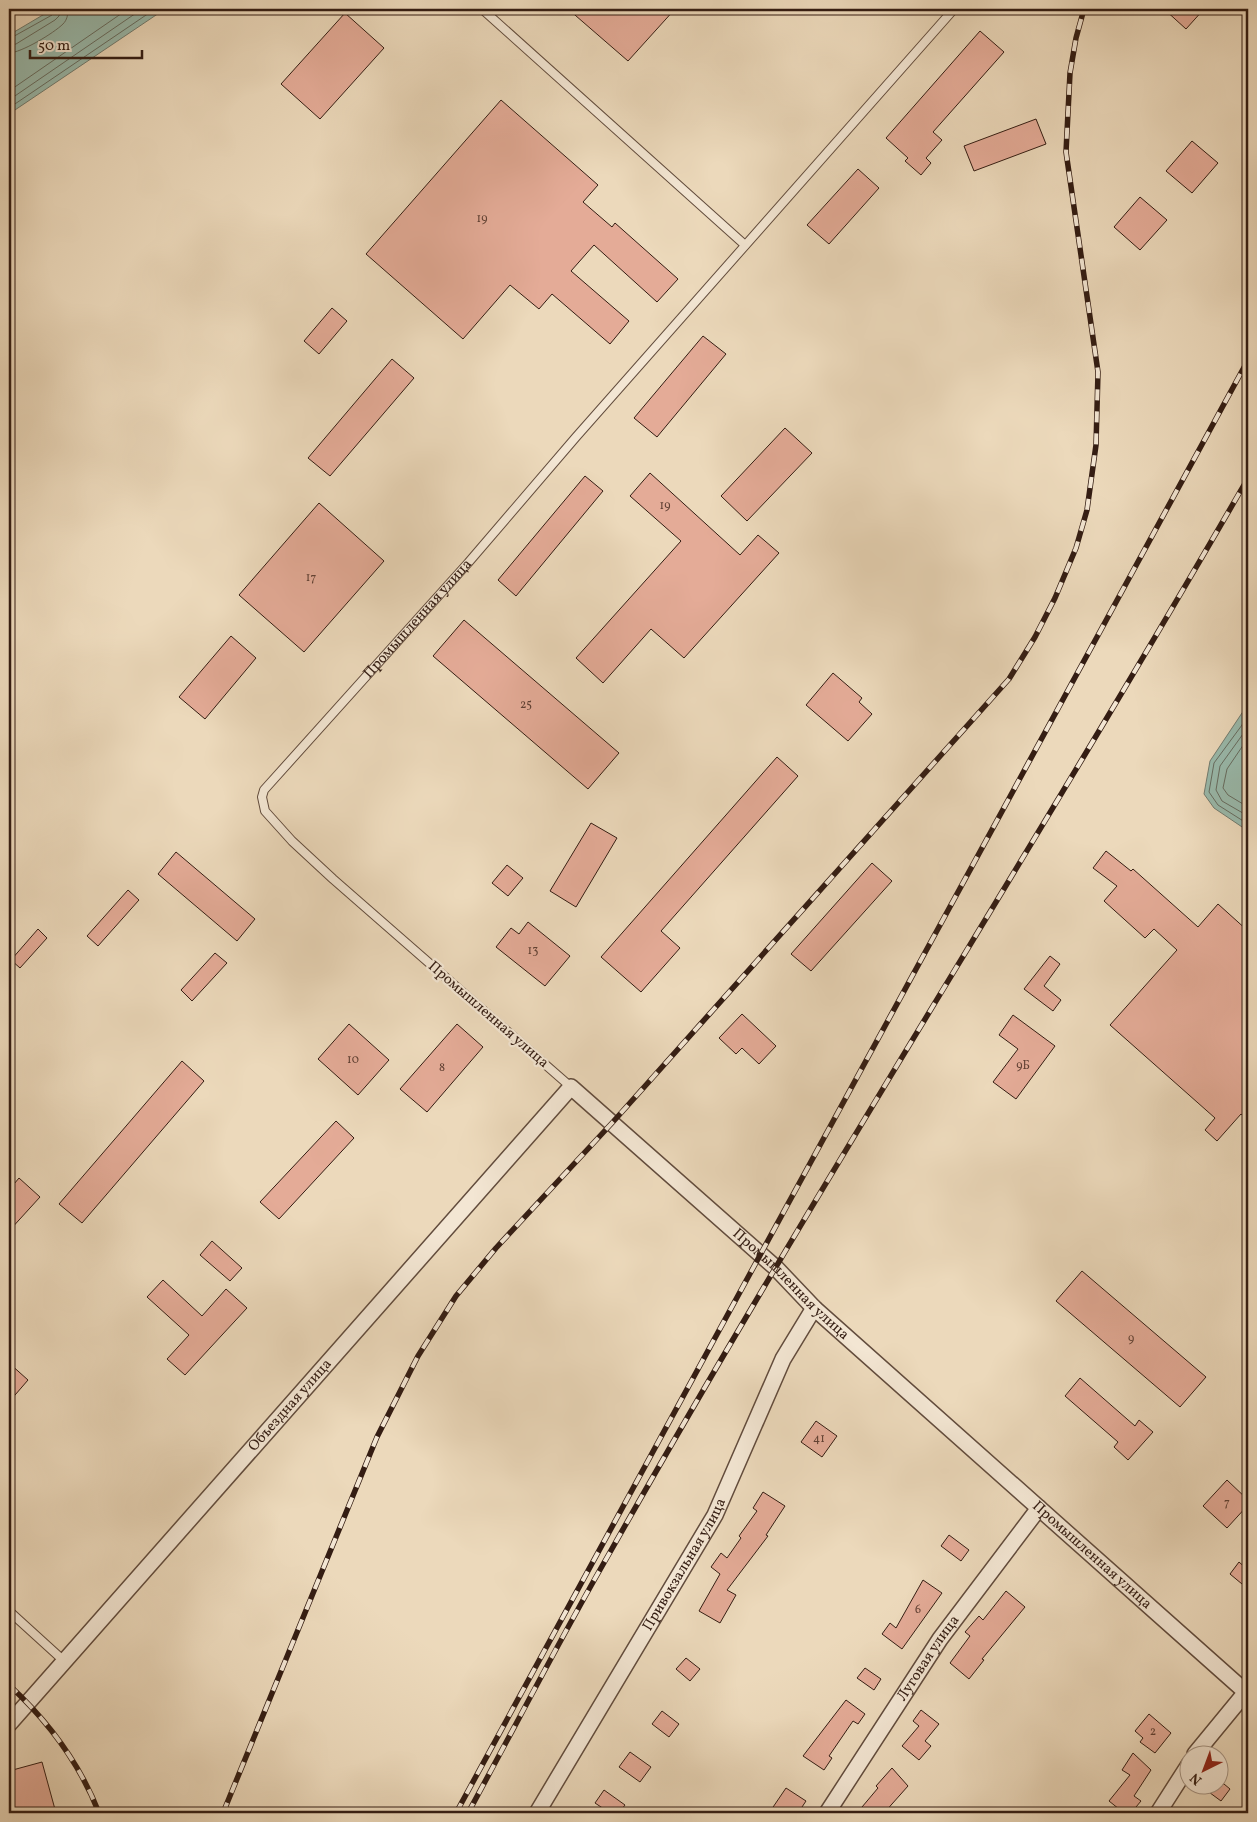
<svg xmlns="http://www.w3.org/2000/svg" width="1257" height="1822" font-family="Vollkorn,serif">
	<rect width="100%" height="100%" fill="#ecd9bb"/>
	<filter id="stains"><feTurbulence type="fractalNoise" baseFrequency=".004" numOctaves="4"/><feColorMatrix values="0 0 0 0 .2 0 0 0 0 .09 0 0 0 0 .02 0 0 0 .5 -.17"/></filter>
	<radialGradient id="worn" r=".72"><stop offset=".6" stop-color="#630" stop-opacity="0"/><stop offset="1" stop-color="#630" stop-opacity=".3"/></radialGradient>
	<path fill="#99baac" stroke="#717b6f" d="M53 9H165L9 114V35Z
		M1248 704V831L1214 808 1204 794 1210 761Z"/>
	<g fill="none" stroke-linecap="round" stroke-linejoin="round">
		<path stroke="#666c60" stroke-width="1" d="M9 39 52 15 54 9
			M9 46 16 44 55 20 59 16 61 9
			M9 53C21 53 54 33 63 24 67 20 68 15 68 9
			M9 91 128 9
			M9 100 142 9
			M9 108 155 9
			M1248 712 1242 725 1214 763 1209 792 1218 805 1248 824
			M1248 727 1220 766 1216 790 1222 801 1248 816
			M1248 738 1227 769 1223 788 1228 795 1248 807"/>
	</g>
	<path fill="#e4ab97" stroke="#341d13" d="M568 9H675L628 61Z
		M1164 9H1204L1186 29Z
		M345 13 384 48 320 119 281 84Z
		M980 31 1004 52 933 132 942 140 926 158 931 163 921 175 905 161 908 158 886 138Z
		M501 100 598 185 583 202 612 227 615 223 678 279 657 302 594 245 571 271 629 321 610 344 552 294 539 309 510 285 463 339 366 254Z
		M1036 119 1046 144 974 171 964 146Z
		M1192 141 1218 163 1192 193 1166 171Z
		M858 169 879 188 829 244 807 225Z
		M1140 197 1167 220 1140 250 1114 227Z
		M332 308 347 321 319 354 304 341Z
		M703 336 726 354 657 437 634 418Z
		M392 359 414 378 330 476 308 458Z
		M785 428 812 453 747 521 721 496Z
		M650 473 740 555 758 535 779 553 684 658 651 629 603 683 576 658 681 541 630 496Z
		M585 476 603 491 516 596 498 580Z
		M319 503 384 561 304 652 239 595Z
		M464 620 619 753 588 789 433 656Z
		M231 636 256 658 205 719 179 697Z
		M833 673 862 698 859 702 872 714 848 741 806 705Z
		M777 757 798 776 661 931 680 948 641 992 601 957Z
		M591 823 617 838 576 907 550 891Z
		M1106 851 1131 871 1133 869 1198 927 1218 904 1248 931V1120L1241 1114 1217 1141 1205 1130 1215 1118 1110 1025 1177 950 1154 929 1145 938 1104 901 1117 886 1093 868Z
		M176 852 255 919 237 941 158 874Z
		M872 863 892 881 811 971 791 954Z
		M507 865 523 878 508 896 492 883Z
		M128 890 139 900 98 946 87 936Z
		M528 922 570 956 545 986 496 947 511 928 519 934Z
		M38 929 47 938 20 968 11 960Z
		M215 953 227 963 192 1001 181 990Z
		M1050 956 1060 964 1044 986 1061 1000 1053 1011 1024 989Z
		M742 1014 776 1046 759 1064 742 1048 736 1054 719 1038Z
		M1013 1015 1055 1046 1016 1099 993 1082 1018 1049 999 1035Z
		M349 1024 389 1060 358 1095 318 1059Z
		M457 1024 483 1047 427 1112 400 1089Z
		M182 1061 204 1081 82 1223 59 1204Z
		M336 1121 354 1138 279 1219 260 1202Z
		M19 1178 40 1197 9 1231V1190Z
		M212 1241 242 1268 230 1281 200 1255Z
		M1082 1271 1206 1377 1180 1407 1056 1301Z
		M163 1280 202 1316 226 1289 247 1308 185 1375 167 1359 189 1335 147 1297Z
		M9 1363 28 1380 9 1402Z
		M1080 1378 1135 1426 1139 1420 1153 1432 1128 1460 1114 1447 1118 1442 1065 1396Z
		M816 1421 837 1436 822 1457 801 1442Z
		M1227 1480 1248 1500V1505L1227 1528 1203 1506Z
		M763 1492 785 1506 766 1535 768 1536 727 1590 736 1595 720 1623 699 1611 720 1574 711 1567 721 1553 727 1558 741 1538 739 1536 757 1511 753 1508Z
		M949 1535 969 1550 961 1561 941 1546Z
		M1239 1562 1248 1570V1589L1230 1574Z
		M923 1580 942 1593 902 1649 882 1634 890 1623 896 1628Z
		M1006 1591 1025 1607 982 1659 984 1660 969 1679 950 1663 970 1636 965 1632 979 1616 983 1620Z
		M686 1658 700 1669 690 1681 676 1669Z
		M865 1668 881 1679 874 1690 857 1678Z
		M846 1700 865 1714 858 1724 853 1721 829 1756 832 1758 824 1770 803 1756Z
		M921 1710 939 1724 925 1741 931 1746 919 1760 902 1746 919 1726 913 1721Z
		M662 1711 679 1724 669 1737 652 1724Z
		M1149 1714 1171 1733 1155 1753 1140 1742 1143 1738 1135 1731Z
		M630 1752 651 1767 640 1782 619 1767Z
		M1133 1753 1151 1770 1134 1796 1141 1801 1131 1813H1124L1109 1801 1130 1775 1122 1770Z
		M42 1762 56 1813H14L9 1795V1771Z
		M892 1768 908 1786 884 1813H870L862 1807 878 1788 876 1786Z
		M1198 1784H1224L1230 1789 1221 1801Z
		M786 1788 806 1801 798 1813H769Z
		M604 1790 625 1805 619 1813H610L595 1803Z"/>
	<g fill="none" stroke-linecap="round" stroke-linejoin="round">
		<defs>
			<g id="lane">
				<path d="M482 9 745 245"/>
				<path id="s1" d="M571 1087 333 879 292 841 265 811 262 797 264 790 468 563 576 437 954 9"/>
				<path d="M9 1611 64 1661"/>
			</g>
			<g id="street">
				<path id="s2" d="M9 1724 571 1087 776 1268 814 1308 1248 1694"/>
				<path d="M1195 1754 1246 1692"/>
				<path id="s3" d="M537 1813 715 1515 783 1359 814 1308"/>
				<path id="s4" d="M827 1813 940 1639 1039 1508"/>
				<path d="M1158 1813 1190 1763"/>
			</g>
		</defs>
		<use href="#lane" stroke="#624c3d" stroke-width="10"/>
		<use href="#street" stroke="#624c3d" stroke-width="18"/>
		<use href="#lane" stroke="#f3e6d3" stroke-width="8"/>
		<use href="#street" stroke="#f3e6d3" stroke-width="15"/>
		<defs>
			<path id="rail" d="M9 1685C48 1721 80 1764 99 1813
				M223 1813 377 1437 418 1356 456 1296 496 1248 612 1123 1009 679 1035 637 1055 598 1076 548 1087 510 1096 445 1098 372 1066 152 1070 73 1076 38 1084 9
				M456 1813 1248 360
				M468 1813C515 1727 560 1639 609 1554 814 1191 1040 839 1248 478"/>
		</defs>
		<use href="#rail" stroke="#341d13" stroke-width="5.5"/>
		<use href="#rail" stroke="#f3e6d3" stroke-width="4" stroke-dasharray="11" stroke-linecap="butt"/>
	</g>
	<g text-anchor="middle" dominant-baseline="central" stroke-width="4.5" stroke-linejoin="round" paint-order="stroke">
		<g font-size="12" fill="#604034">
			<text x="482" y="219">19</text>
			<text x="665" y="506">19</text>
			<text x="311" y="578">17</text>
			<text x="526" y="705">25</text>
			<text x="533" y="951">13</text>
			<text x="353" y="1060">10</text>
			<text x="1023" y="1066">9Б</text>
			<text x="442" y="1068">8</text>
			<text x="1131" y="1339">9</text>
			<text x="819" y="1439">41</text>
			<text x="1227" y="1503">7</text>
			<text x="918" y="1610">6</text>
			<text x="1153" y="1732">2</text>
		</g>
		<g font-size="15" fill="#341d13" stroke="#f3e6d3">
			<text stroke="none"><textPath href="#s1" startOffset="664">Промышленная улица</textPath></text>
			<text transform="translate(488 1015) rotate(41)">Промышленная улица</text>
			<text stroke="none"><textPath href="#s2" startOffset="1145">Промышленная улица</textPath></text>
			<text stroke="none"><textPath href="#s2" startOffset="425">Объездная улица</textPath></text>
			<text stroke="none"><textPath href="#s2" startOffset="1550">Промышленная улица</textPath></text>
			<text stroke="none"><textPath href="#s3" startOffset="289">Привокзальная улица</textPath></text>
			<text stroke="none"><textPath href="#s4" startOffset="185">Луговая улица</textPath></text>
		</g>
	</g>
	<rect width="1257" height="1822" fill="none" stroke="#ecd9bb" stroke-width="30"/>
	<rect x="10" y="10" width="1237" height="1802" fill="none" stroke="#341d13" stroke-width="2.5"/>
	<rect x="15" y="15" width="1227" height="1792" fill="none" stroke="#341d13"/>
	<g transform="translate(1204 1770) rotate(222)"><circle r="24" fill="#f3e6d3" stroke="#a79686"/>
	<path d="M0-4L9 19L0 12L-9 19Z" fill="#8f2418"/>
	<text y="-8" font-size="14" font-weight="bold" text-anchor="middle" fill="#341d13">N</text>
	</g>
	<path d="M30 50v8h112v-8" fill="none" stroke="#341d13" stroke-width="2.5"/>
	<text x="38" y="50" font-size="15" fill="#341d13" stroke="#f3e6d3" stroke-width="4" paint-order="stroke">50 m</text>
	<rect width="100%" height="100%" filter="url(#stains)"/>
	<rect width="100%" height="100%" fill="url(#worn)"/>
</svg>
